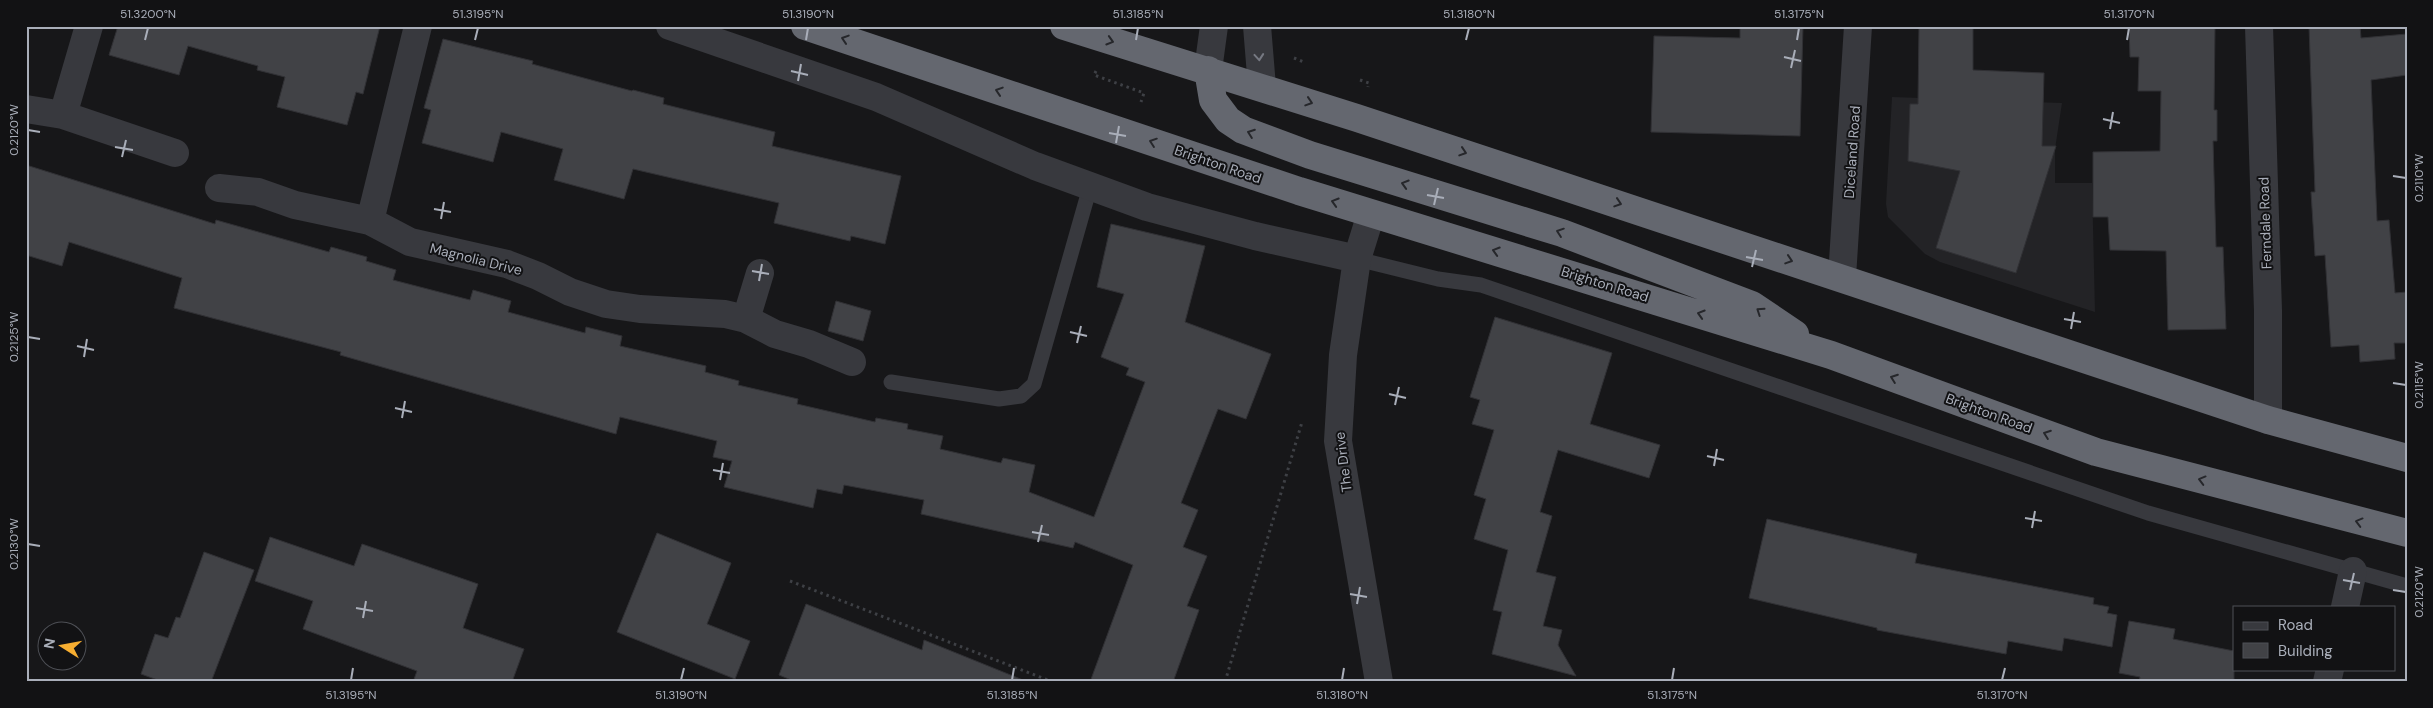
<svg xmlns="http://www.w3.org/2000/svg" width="2433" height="708" font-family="'DM Sans',sans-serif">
	<rect width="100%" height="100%" fill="#171719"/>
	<path fill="#232326" d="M1892 97 2062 103 2055 149V183H2092L2095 312 1940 262 1925 254 1888 217 1886 204Z"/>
	<path fill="#414246" stroke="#313135" d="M118 26H380L363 94 356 92 347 125 277 107 285 77 257 70 258 66 188 46 179 75 109 55Z
		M1740 26H1803L1800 136 1651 132 1654 36 1740 38Z
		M2129 26H2215L2214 110H2217V141H2213L2216 247H2223L2226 329 2168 330 2166 251 2110 250 2108 217H2093V152L2160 151 2161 91H2138L2139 57H2130Z
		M2309 26H2360L2361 38 2407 34V75L2371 80 2377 221 2389 220 2395 293 2407 292V343H2394L2395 359 2360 362 2359 345 2331 347 2325 255 2315 256 2311 192H2315Z
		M1919 27H1973V70L2044 73 2042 146H2056L2016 273 1936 248 1960 171 1908 161 1910 104H1918Z
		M443 39 533 61 532 64 632 91 633 90 664 98 663 104 775 132 772 146 901 176 885 244 851 236 850 241 774 223 779 203 633 169 624 199 554 180 563 149 501 132 493 162 422 143 431 110 424 108Z
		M26 165 215 224 216 220 329 252 331 247 367 257 366 261 396 270 393 280 470 300 473 290 511 301 508 312 585 333 586 327 622 336 620 346 706 366 705 372 739 381 738 385 798 399 797 404 875 422 876 418 908 424 907 429 943 436 940 449 1001 463 1003 458 1035 465 1029 492 1094 517 1145 382 1126 375 1129 368 1101 357 1124 294 1097 287 1111 224 1205 246 1185 322 1271 354 1246 419 1218 409 1181 503 1198 510 1183 547 1207 556 1187 606 1199 610 1173 682H1090L1133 565 1075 542 1073 548 921 514 924 500 844 485 842 494 817 489 813 508 724 487 732 461 713 457 717 441 620 417 616 434 340 355 341 352 174 308 182 278 69 242 62 266 26 255Z
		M836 301 871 311 863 341 828 331Z
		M1495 317 1612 353 1590 424 1660 445 1649 478 1558 450 1540 512 1552 516 1536 572 1556 577 1543 626 1562 630 1558 645 1576 676 1492 654 1502 612 1493 610 1508 550 1474 539 1486 499 1474 495 1494 430 1472 424 1480 400 1470 397Z
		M1767 519 1917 554 1915 563 2094 598 2093 604 2109 607 2107 613 2117 615 2112 647 2064 638 2062 651 2008 641 2006 654 1877 630V628L1749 598Z
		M657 533 731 563 707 624 750 641 735 679 617 632Z
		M270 537 354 566 362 544 478 584 463 628 524 649 512 682H413L417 671 303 629 313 601 255 581Z
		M204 552 254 570 211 682H163L141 674 155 634 168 638 176 617 180 618Z
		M806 604 922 650 924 640 1023 680V682H796L779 675Z
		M2129 621 2175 629 2173 639 2234 651V682H2139L2140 677 2119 673Z"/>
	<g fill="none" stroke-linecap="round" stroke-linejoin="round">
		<path stroke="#3e4045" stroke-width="3" stroke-dasharray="2.5 4" stroke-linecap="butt" d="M1294 58 1306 63
			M1096 71 1094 75 1144 93 1141 102
			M1360 80 1369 83 1368 87
			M790 581 1053 682
			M1225 682 1302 422"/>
		<path stroke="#38393e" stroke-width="15" d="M1357 259 1438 279 1481 285 2148 513 2407 586
			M891 382 999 399 1021 396 1034 384 1090 187"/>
		<path stroke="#38393e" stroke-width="28" d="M670 26 876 97 1035 166 1147 207 1255 236 1357 259
			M1257 26 1262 87
			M2259 26 2268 311V420
			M1208 70 1214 26
			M26 109 63 115 175 153
			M63 115 89 26
			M219 188 258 192 295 205 370 221 410 242 507 264 538 276 570 292 606 304 640 309 725 314 746 319 775 334 809 344 852 362
			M1371 214 1357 259 1343 355 1338 441 1379 682
			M370 221 418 26
			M1842 277 1858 26
			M746 319 760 273
			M2345 607 2353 571
			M2327 682 2330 669"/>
		<path stroke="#64676f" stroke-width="28" d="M805 26 1299 191 1831 355 2096 452 2407 533
			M1064 26 1357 118 2268 420 2407 458
			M1208 70 1213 100 1228 120 1243 130 1310 155 1562 233 1752 305 1795 334"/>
	</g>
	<defs><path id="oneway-chevron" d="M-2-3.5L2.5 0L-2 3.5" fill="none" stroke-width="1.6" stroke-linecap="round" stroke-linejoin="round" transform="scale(1.25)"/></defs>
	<g stroke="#26272b">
		<use href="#oneway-chevron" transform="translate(845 39) rotate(-162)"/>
		<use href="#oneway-chevron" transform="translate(1110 41) rotate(17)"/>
		<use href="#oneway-chevron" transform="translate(999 91) rotate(-162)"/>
		<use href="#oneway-chevron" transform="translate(1309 102) rotate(18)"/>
		<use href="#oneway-chevron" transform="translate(1251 133) rotate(-160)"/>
		<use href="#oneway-chevron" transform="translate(1153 142) rotate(-161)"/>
		<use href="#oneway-chevron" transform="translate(1463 152) rotate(18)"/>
		<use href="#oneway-chevron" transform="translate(1405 184) rotate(-163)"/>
		<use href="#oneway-chevron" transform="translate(1335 202) rotate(-163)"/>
		<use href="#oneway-chevron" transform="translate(1618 203) rotate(18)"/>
		<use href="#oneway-chevron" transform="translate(1560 232) rotate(-161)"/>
		<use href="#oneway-chevron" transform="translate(1496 251) rotate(-163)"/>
		<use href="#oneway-chevron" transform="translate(1789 260) rotate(18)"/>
		<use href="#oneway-chevron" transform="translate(1760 311) rotate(-146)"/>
		<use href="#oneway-chevron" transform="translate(1701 314) rotate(-163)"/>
		<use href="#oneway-chevron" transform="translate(1894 378) rotate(-160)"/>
		<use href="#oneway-chevron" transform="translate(2047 434) rotate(-160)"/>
		<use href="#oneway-chevron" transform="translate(2202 480) rotate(-165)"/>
		<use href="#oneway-chevron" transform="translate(2359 522) rotate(-165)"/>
	</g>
	<use stroke="#767982" href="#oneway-chevron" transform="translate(1259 57) rotate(85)"/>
	<path fill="none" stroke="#a9aeb9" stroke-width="2" d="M145 40 148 28M475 40 478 28M806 40 808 28M1136 40 1138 28M1466 40 1469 28M1797 40 1799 28M2127 40 2129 28M1784 57 1801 61M1791 68 1795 50M791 71 808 75M798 81 801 64M2103 119 2120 123M2110 129 2113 112M28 130 40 132M1109 133 1126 136M1116 143 1119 126M115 147 133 150M122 157 126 140M2393 176 2406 178M1427 195 1444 198M1434 205 1438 188M434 209 451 212M441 219 444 202M1746 257 1763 260M1752 267 1756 250M752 271 769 274M759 281 762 264M2064 319 2081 322M2071 329 2074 312M1070 332 1087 336M28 337 40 339M1077 343 1081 326M77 346 94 350M84 357 87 339M2393 383 2406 385M1389 394 1406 398M1395 405 1399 387M395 408 412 412M402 418 405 401M1707 456 1724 460M1714 466 1717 449M713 470 730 473M720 480 723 463M2025 518 2042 521M2032 528 2035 511M1032 532 1049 535M1038 542 1042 525M28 544 40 546M2343 580 2360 583M2350 590 2354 573M2393 590 2406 592M1350 594 1367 597M1357 604 1360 587M356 608 373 611M363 618 366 601M351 680 353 668M681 680 684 668M1012 680 1014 668M1342 680 1344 668M1672 680 1674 668M2002 680 2005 668"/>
	<g text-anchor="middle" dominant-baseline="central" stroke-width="4" stroke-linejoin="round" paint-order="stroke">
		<g font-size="14" fill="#a9aeb9" stroke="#121214">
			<text transform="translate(1852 152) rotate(-86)">Diceland Road</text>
			<text transform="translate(1218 164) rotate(19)">Brighton Road</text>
			<text transform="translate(2265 223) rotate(-92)">Ferndale Road</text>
			<text transform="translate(476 259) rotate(14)">Magnolia Drive</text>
			<text transform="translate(1605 284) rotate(17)">Brighton Road</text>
			<text transform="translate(1989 413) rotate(20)">Brighton Road</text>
			<text transform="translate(1343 462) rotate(-97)">The Drive</text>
		</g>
	</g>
	<rect width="2433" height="708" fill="none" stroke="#121214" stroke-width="55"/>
	<rect x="2233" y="606" width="162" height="65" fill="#121214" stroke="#4e5056"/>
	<rect x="2243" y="622" width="25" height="8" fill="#38393e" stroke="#4e5056"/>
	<text x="2278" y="630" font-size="15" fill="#a9aeb9">Road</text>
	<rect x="2243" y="643" width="25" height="15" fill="#414246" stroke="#4e5056"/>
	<text x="2278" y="656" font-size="15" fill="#a9aeb9">Building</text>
	<g transform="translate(62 646) rotate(281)"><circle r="24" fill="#121214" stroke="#4e5056"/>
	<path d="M0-4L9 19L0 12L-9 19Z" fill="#f7ae31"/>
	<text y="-8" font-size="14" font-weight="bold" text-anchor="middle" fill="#a9aeb9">N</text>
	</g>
	<rect x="28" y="28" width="2378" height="652" fill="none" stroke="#a9aeb9" stroke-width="2"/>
	<g font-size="12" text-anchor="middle" fill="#a9aeb9">
		<text x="148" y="18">51.3200°N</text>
		<text x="478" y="18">51.3195°N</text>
		<text x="808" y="18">51.3190°N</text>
		<text x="1138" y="18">51.3185°N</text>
		<text x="1469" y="18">51.3180°N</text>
		<text x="1799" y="18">51.3175°N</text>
		<text x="2129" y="18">51.3170°N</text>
		<text transform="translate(14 130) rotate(-90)" y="4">0.2120°W</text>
		<text transform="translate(2419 178) rotate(-90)" y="4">0.2110°W</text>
		<text transform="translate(14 337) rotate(-90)" y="4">0.2125°W</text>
		<text transform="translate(2419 385) rotate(-90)" y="4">0.2115°W</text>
		<text transform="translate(14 544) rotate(-90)" y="4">0.2130°W</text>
		<text transform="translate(2419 592) rotate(-90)" y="4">0.2120°W</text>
		<text x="351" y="699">51.3195°N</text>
		<text x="681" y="699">51.3190°N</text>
		<text x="1012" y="699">51.3185°N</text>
		<text x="1342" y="699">51.3180°N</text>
		<text x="1672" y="699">51.3175°N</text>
		<text x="2002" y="699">51.3170°N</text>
	</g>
</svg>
